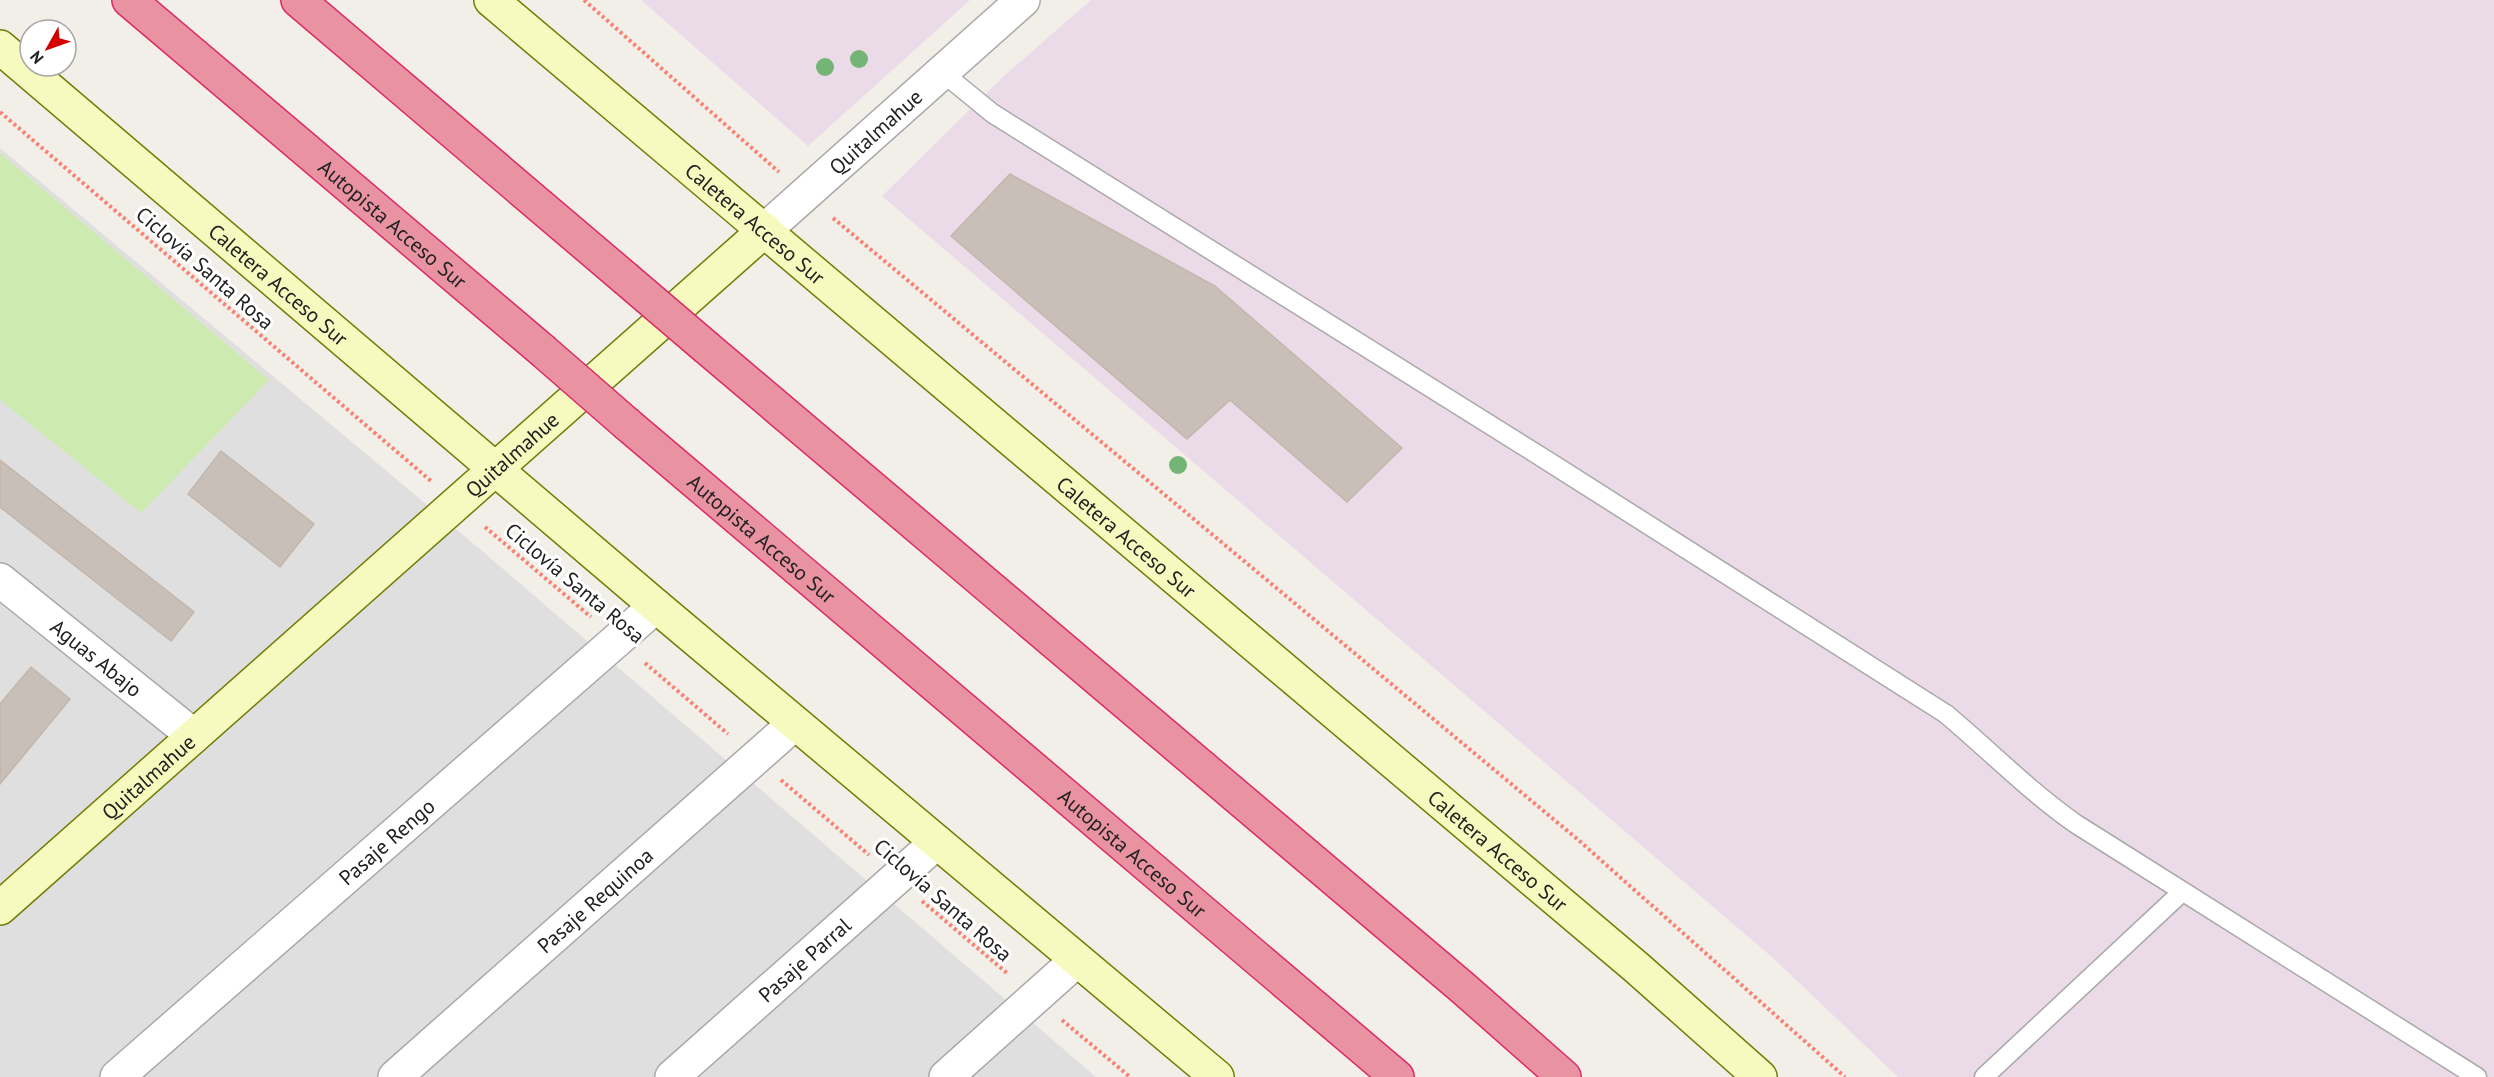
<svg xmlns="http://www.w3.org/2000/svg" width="2494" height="1077" font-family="'PT Sans',sans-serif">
	<rect width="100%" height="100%" fill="#f2efe9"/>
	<path fill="#e0dfdf" d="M0 148 481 550 1096 1077H0Z"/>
	<path fill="#ebdbe8" d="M641 0H970L808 146Z
		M1091 0H2494V1077H1898L1773 958 882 196 1004 76Z"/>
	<path fill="#cdebb0" d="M0 153 269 380 141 513 0 400Z"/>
	<path fill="#c7bfb8" stroke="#c4b6ab" stroke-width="1.5" d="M1010 174 1215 286 1402 448 1347 502 1230 400 1187 439 951 236Z
		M221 451 314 524 280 567 188 494Z
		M0 460 194 612 171 641 0 507Z
		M31 667 70 699 0 784V704Z"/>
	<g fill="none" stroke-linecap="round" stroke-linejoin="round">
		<defs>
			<path id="lane" d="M942 72 992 113 1554 465 1946 714C1990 751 2029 791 2076 824L2477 1077
				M1984 1077 2182 892"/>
			<g id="street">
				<path id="s1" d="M765 230 1023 0"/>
				<path id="s2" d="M0 580 194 736"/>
				<path id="s3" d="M117 1077 656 606"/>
				<path id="s4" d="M395 1077 795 723"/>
				<path id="s5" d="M672 1077 937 842"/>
				<path d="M946 1077 1077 960"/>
			</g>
			<g id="secondary">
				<path id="s6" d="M491 0 1636 967 1760 1077"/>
				<path id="s7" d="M0 47 656 606 1217 1077"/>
				<path id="s8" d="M0 908 765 230"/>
			</g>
			<g id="highway">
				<path id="s9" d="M129 0 542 350"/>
				<path d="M298 0 625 278"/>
				<path d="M707 348 1463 988 1564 1077"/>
				<path id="s10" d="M627 424 1397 1077"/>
			</g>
		</defs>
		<use href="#lane" stroke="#a9a9a9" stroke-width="21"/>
		<use href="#street" stroke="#a9a9a9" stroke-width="36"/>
		<use href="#secondary" stroke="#707d05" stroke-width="36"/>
		<use href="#highway" stroke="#dc2a67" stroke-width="36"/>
		<path stroke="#fa8072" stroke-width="4" stroke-dasharray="3 3" stroke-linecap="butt" d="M584 0 779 172
			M0 112 431 481
			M833 218 1576 838 1845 1077
			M485 527 591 617
			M645 663 728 734
			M781 780 869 855
			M922 901 1008 974
			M1062 1020 1130 1077"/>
		<use href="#lane" stroke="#fff" stroke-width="18"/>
		<use href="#street" stroke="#fff" stroke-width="33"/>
		<use href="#secondary" stroke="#f7fabf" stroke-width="33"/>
		<use href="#highway" stroke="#e892a2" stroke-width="33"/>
		<defs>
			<path id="highway-bridge" d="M625 278 707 348
				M542 350 627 424"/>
		</defs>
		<use href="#highway-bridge" stroke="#dc2a67" stroke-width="36" stroke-linecap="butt"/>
		<use href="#highway-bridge" stroke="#e892a2" stroke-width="33"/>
	</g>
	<g fill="#74b475">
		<circle cx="859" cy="59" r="9"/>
		<circle cx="825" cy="67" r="9"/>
		<circle cx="1178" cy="465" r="9"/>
	</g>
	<g text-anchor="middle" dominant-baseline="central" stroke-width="6" stroke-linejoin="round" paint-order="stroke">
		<g font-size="21" fill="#222" stroke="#fff">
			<text stroke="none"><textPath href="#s1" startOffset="148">Quitalmahue</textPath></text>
			<text stroke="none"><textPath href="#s9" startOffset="346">Autopista Acceso Sur</textPath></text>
			<text stroke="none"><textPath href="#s6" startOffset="346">Caletera Acceso Sur</textPath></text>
			<text transform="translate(205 268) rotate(41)">Ciclovía Santa Rosa</text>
			<text stroke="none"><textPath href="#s7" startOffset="366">Caletera Acceso Sur</textPath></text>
			<text stroke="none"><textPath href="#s8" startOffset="684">Quitalmahue</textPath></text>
			<text stroke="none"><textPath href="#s6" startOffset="832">Caletera Acceso Sur</textPath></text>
			<text stroke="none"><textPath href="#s10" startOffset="177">Autopista Acceso Sur</textPath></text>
			<text transform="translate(575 583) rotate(40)">Ciclovía Santa Rosa</text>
			<text stroke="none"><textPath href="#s2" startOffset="124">Aguas Abajo</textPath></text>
			<text stroke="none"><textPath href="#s8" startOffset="198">Quitalmahue</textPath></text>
			<text stroke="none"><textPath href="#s3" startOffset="358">Pasaje Rengo</textPath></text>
			<text stroke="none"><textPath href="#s6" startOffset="1318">Caletera Acceso Sur</textPath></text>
			<text stroke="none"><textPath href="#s10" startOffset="663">Autopista Acceso Sur</textPath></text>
			<text stroke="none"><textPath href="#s4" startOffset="267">Pasaje Requinoa</textPath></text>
			<text transform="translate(943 900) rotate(41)">Ciclovía Santa Rosa</text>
			<text stroke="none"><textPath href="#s5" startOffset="177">Pasaje Parral</textPath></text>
		</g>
	</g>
	<g transform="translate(48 48) rotate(230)"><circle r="28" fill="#ffffff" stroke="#a7a7a7" stroke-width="1.5"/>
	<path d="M0-4.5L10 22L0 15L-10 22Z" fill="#d40000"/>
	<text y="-9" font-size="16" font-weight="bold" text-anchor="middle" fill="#222222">N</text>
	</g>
</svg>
